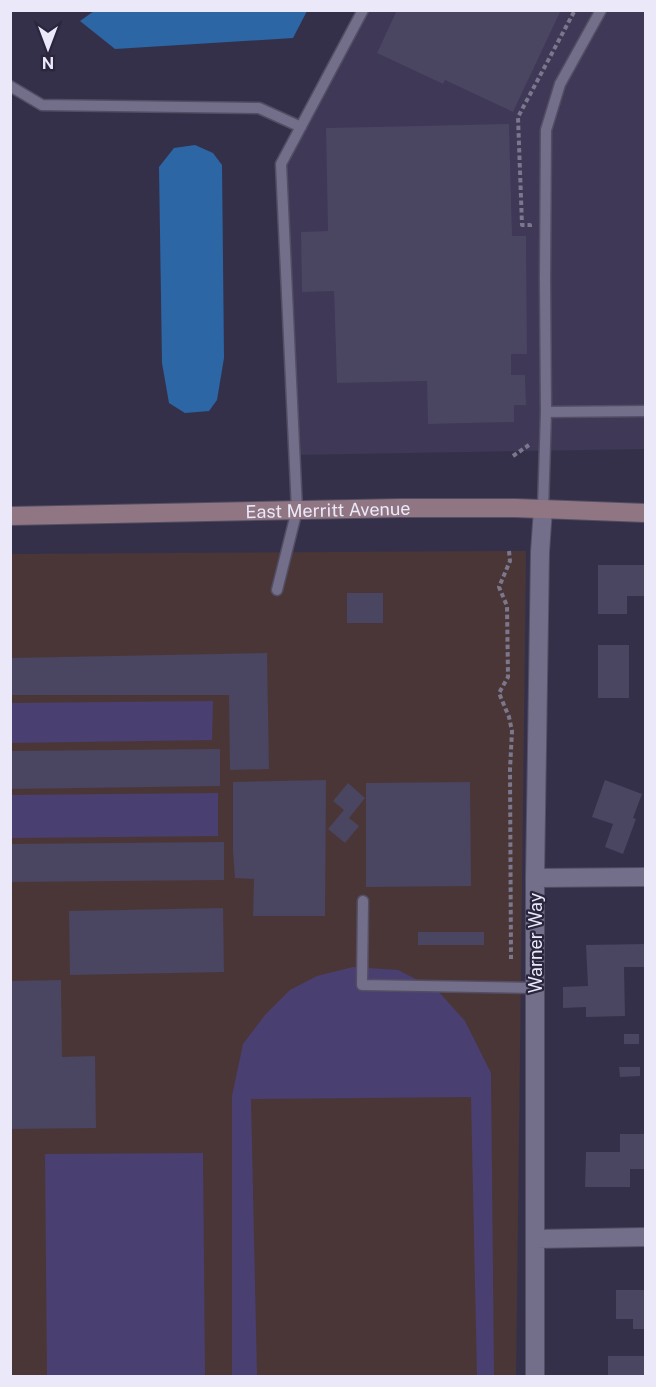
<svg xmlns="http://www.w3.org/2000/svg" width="656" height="1387" font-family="'Public Sans',sans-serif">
	<rect width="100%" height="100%" fill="#353049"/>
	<path fill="#3f3856" d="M366 11H645V449L295 455 282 171Z"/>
	<path fill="#4b3637" d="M526 551 516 1376H11L10 554Z"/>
	<path fill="#4a3f71" d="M213 701 212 740 11 743V703Z
		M218 793V836L11 838V795Z
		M353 967 398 970 437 990 465 1021 491 1073 494 1376H477L471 1097 251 1099 257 1376H232V1096L243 1044 265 1015 290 990 317 976Z
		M203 1153 205 1376H47L45 1154Z"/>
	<path fill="#2d66a4" d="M94 11V10L307 11 293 38 115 49 80 21Z
		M195 145 213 153 222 165 224 358 217 400 209 411 185 413 169 403 162 363 159 167 174 148Z"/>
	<path fill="#4a4560" d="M397 10H561L513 112 445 80 443 84 377 53Z
		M509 124 512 236H526L527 354H511V375H525L526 405H514V422L428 424 427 381 337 383 334 291 302 292 301 232 328 231 326 128Z
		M598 565H646V596H627V614H598Z
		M347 593H383V623H347Z
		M598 645H629V698H598Z
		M267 653 269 769 230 770 229 695H10V658Z
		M220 749V786L10 789V751Z
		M326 780 325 916H253L254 879 235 878 233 851V782Z
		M605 780 642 794 633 818 636 819 623 854 605 847 613 824 592 817Z
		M470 782 471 886 366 887V783Z
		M348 783 365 798 349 818 359 826 345 843 328 829 344 810 333 801Z
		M224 842V880L10 882V844Z
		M223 908 224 972 70 975 69 911Z
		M418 932H484V945H418Z
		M646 944V967H624L625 1016 586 1017V1007L563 1008V987L588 986 586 945Z
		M61 980 62 1057 95 1056 96 1128 10 1129V981Z
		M624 1034H639V1044H624Z
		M619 1067H640V1076L620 1077Z
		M620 1134H646V1169H630V1187H585L586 1152H620Z
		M616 1290H646V1329H633V1319H616Z
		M608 1356H646V1376H608Z"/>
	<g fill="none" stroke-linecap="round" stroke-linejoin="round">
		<defs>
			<path id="lane" d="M10 86 42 105 259 108 301 127
				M546 412 646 411
				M543 509 546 412 545 279 546 130 560 84 601 10
				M277 590 297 510 281 164 363 10
				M363 901 362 985 535 988"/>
			<path id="street" d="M535 878 646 877
				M535 1239 646 1237
				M535 1376V878L540 552 543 509"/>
			<g id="secondary">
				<path id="s1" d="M10 516 401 508H515L646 513"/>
			</g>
		</defs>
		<use href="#lane" stroke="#534e64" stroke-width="13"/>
		<use href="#street" stroke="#534e64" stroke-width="20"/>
		<use href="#secondary" stroke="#534e64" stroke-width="20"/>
		<path stroke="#7b778d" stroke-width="4" stroke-dasharray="4.5 3" stroke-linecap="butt" d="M530 227V225H522L518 117 575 10
			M513 456 529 445
			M509 551 510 561 499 587 507 606 508 677 499 693 509 717 512 731 510 769 511 959"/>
		<use href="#lane" stroke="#736e8a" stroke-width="10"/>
		<use href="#street" stroke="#736e8a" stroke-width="18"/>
		<use href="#secondary" stroke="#907683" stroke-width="18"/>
	</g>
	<g text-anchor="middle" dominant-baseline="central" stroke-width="4.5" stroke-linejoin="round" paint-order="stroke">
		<g font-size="18" fill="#ebe9f9" stroke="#2b263e">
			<text stroke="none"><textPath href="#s1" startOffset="318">East Merritt Avenue</textPath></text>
			<text transform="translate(535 943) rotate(-90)">Warner Way</text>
		</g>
	</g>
	<rect width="656" height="1387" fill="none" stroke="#ebe9f9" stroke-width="24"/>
	<g transform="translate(48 48) rotate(180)" stroke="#2b263e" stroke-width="4.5" paint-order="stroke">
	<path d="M0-4.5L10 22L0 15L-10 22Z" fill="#ebe9f9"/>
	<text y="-9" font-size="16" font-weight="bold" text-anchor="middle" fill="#ebe9f9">N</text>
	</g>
</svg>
